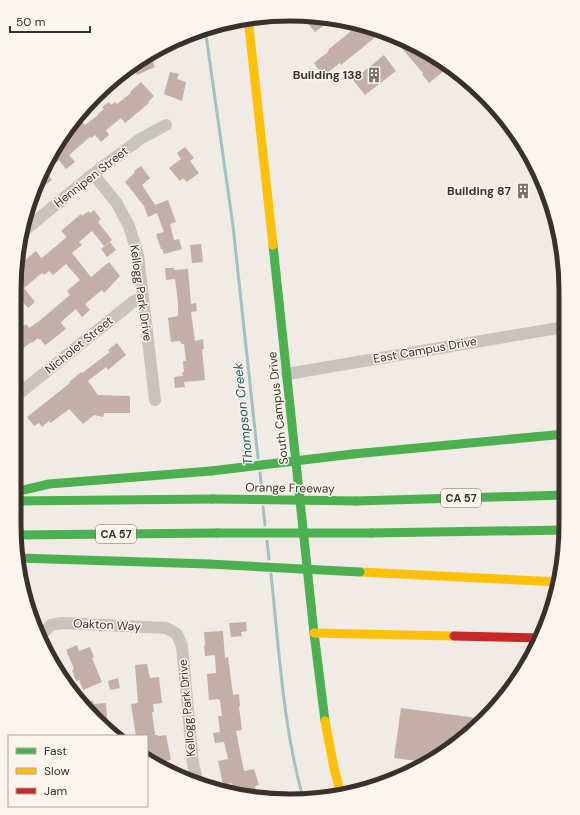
<svg xmlns="http://www.w3.org/2000/svg" width="580" height="815" font-family="'DM Sans',sans-serif">
	<rect width="100%" height="100%" fill="#f0ebe5"/>
	<g fill="none" stroke-linecap="round" stroke-linejoin="round">
		<path stroke="#a1c2c1" stroke-width="3" d="M205 28 233 226 258 458
			M260 473 262 491
			M263 507 265 525
			M267 541 269 559
			M271 574C279 649 283 726 303 798
			M515 678H518"/>
	</g>
	<path fill="#c3afa7" d="M301 15H308L333 19 315 32Z
		M361 23 383 31 341 65 340 63 323 76 314 63 328 52 329 49Z
		M403 39 412 43 426 51 436 63 440 60 450 66 429 83 422 74 423 73 398 44Z
		M384 55 396 71 365 95 353 80Z
		M151 57 155 67 137 75 133 66Z
		M170 72 179 74 177 79 186 82 182 101 164 94Z
		M141 82 154 96 148 102 149 103 125 123 121 118 106 130 109 135 101 142 95 135 91 138 90 137 69 155 75 162 66 169 59 160 46 172 52 180 35 193 51 152 73 133 70 130 81 121 85 125 98 115V114L104 109 102 107 109 102 111 105 115 102 117 104 131 93 130 92Z
		M185 147 194 158 190 161 199 173 187 182 183 178 180 181 169 168 181 159 177 153Z
		M141 166 150 178 142 185 155 205 168 200 176 222 170 224 174 240 179 239 182 249 164 254 162 249H161L156 234 164 232 157 213 148 217 144 206 125 182 135 172 134 171Z
		M94 210 101 219 98 222 112 240 104 246 92 231 79 242 82 245 72 253 91 277 109 262 120 276 104 293 102 290 85 304 90 310 82 317 76 309 63 320 61 323 66 329 48 343 45 345 40 339 39 340 38 338 32 343 31 342 17 353V338L20 336 18 333V330L26 324 29 328 38 322 70 295 67 291 80 280 66 264 53 275 49 271 44 275 42 273 24 288 35 302 28 308 18 296 19 265 36 251 41 258 43 257 67 237 61 231 81 214 82 216 89 211 90 213Z
		M110 242 116 250 107 257 101 249Z
		M201 244 203 262 192 263 190 245Z
		M165 268H174V270L188 269 191 304 196 303 197 311 191 312 195 341 203 339 204 349H202L205 380 184 382 185 387 175 388 174 377 183 376 182 372H184L183 361H186L184 344H182L180 341 171 342 168 318 178 316V302L175 279 166 280Z
		M117 343 126 355 108 370 106 367 88 381 98 395 130 396V413H104L103 417 94 415 83 424 69 409 52 422 51 423 49 421 42 427 39 423 34 426 27 417 70 383 69 382 81 372 82 373 110 352 108 350Z
		M246 622 247 631 241 632 242 636 231 637 229 623Z
		M223 631 225 658 228 657 233 695 239 694 240 706 239 707 242 730 236 731 244 771 254 769 259 785 255 786 256 789 251 790 252 793 240 796 238 786 233 787 232 783 223 785 218 761 228 759 224 742 215 743 213 733 220 732 218 716H222L220 700H218V699L209 700 208 688 207 674 216 673 215 655 205 656 204 645H205L204 632Z
		M77 645 79 651 90 647 94 657 92 658 102 682 83 690 79 680 76 681 72 670 74 669 66 650Z
		M147 664 150 678 159 677 162 703 153 704 154 712H152L155 734V735H158V736L166 735 171 760 154 763 147 759V736H136L131 704 138 703 135 665Z
		M118 678 120 688 110 690 108 681Z
		M93 701 94 704 106 703 108 732 81 702Z
		M401 708 485 719 472 733 425 762 394 758Z"/>
	<g fill="none" stroke-linecap="round" stroke-linejoin="round">
		<path stroke="#c9c3be" stroke-width="12" d="M93 174 116 202 129 226 138 255 155 400
			M20 234 93 174 140 139 166 125
			M287 374 564 327
			M16 396 134 301 143 297
			M41 635 51 625 62 623 166 628 177 634 182 646 193 764 198 783"/>
		<path stroke="#4caf50" stroke-width="9" d="M273 245 314 633 325 721
			M353 454 565 434
			M15 492 49 484 211 471
			M14 501 213 499
			M356 501 565 495
			M371 533 565 530
			M15 535 217 533
			M18 558 209 564"/>
		<path stroke="#ffc107" stroke-width="9" d="M248 18 273 245
			M360 572 559 582
			M314 633 454 636
			M325 721 334 768 341 795"/>
		<path stroke="#c62828" stroke-width="9" d="M454 636 541 638"/>
		<path stroke="#4caf50" stroke-width="9" d="M211 471 353 454
			M213 499 356 501
			M217 533H371
			M209 564 360 572"/>
	</g>
	<defs>
		<symbol id="building-bare" viewBox="-9 -9 18 18"><path d="M-4-6H4V6H1V3H-1V6H-4ZM-2.5-4.3h1.7v1.8h-1.7ZM.8-4.3h1.7v1.8H.8ZM-2.5-1h1.7V.8h-1.7ZM.8-1h1.7V.8H.8Z" fill="#7a716c" stroke="#fbf5ee" stroke-width="2.5" paint-order="stroke"/></symbol>
	</defs>
	<g fill-rule="evenodd">
		<use href="#building-bare" x="363" y="64" width="22" height="22"/>
		<use href="#building-bare" x="512" y="180" width="22" height="22"/>
	</g>
	<g text-anchor="middle" dominant-baseline="central" stroke-width="3" stroke-linejoin="round" paint-order="stroke">
		<g fill="#fbf5ee" stroke="#756b66" stroke-width="1">
			<rect x="441" y="489" width="40" height="18" rx="3"/>
			<rect x="96" y="525" width="40" height="18" rx="3"/>
		</g>
		<g font-size="11" font-weight="bold" fill="#3b302b">
			<text x="461" y="498">CA 57</text>
			<text x="116" y="534">CA 57</text>
		</g>
		<g font-size="12" font-weight="bold" fill="#3b302b" stroke="#fbf5ee" text-anchor="end">
			<text x="362" y="75">Building 138</text>
			<text x="511" y="191">Building 87</text>
		</g>
		<g font-size="12" fill="#3b302b" stroke="#fbf5ee">
			<text transform="translate(91 177) rotate(-38)">Hennipen Street</text>
			<text transform="translate(141 293) rotate(82)">Kellogg Park Drive</text>
			<text transform="translate(79 345) rotate(-39)">Nicholet Street</text>
			<text transform="translate(425 350) rotate(-10)">East Campus Drive</text>
			<text transform="translate(278 408) rotate(-96)">South Campus Drive</text>
			<text transform="translate(290 488) rotate(1)">Orange Freeway</text>
			<text transform="translate(107 625) rotate(3)">Oakton Way</text>
			<text transform="translate(187 708) rotate(-95)">Kellogg Park Drive</text>
		</g>
		<g font-size="13" font-style="italic" fill="#1f5a5e" stroke="#fbf5ee">
			<text transform="translate(243 414) rotate(-96)">Thompson Creek</text>
		</g>
	</g>
	<path d="M0 0H580V815H0ZM290 21H290A269 269 0 0 1 559 290V525A269 269 0 0 1 290 794H290A269 269 0 0 1 21 525V290A269 269 0 0 1 290 21Z" fill="#fbf5ee" fill-rule="evenodd"/>
	<path fill="none" stroke="#3b302b" stroke-width="5" d="M290 21H290A269 269 0 0 1 559 290V525A269 269 0 0 1 290 794H290A269 269 0 0 1 21 525V290A269 269 0 0 1 290 21Z"/>
	<rect x="8" y="735" width="140" height="72" fill="#fbf5ee" stroke="#aea6a0"/>
	<rect x="16" y="748" width="20" height="6" fill="#4caf50" stroke="#aea6a0"/>
	<text x="44" y="755" font-size="12" fill="#3b302b">Fast</text>
	<rect x="16" y="768" width="20" height="6" fill="#ffc107" stroke="#aea6a0"/>
	<text x="44" y="775" font-size="12" fill="#3b302b">Slow</text>
	<rect x="16" y="788" width="20" height="6" fill="#c62828" stroke="#aea6a0"/>
	<text x="44" y="795" font-size="12" fill="#3b302b">Jam</text>
	<path d="M10 26v6h80v-6" fill="none" stroke="#3b302b" stroke-width="2"/>
	<text x="16" y="26" font-size="12" fill="#3b302b" stroke="#fbf5ee" stroke-width="3" paint-order="stroke">50 m</text>
</svg>
